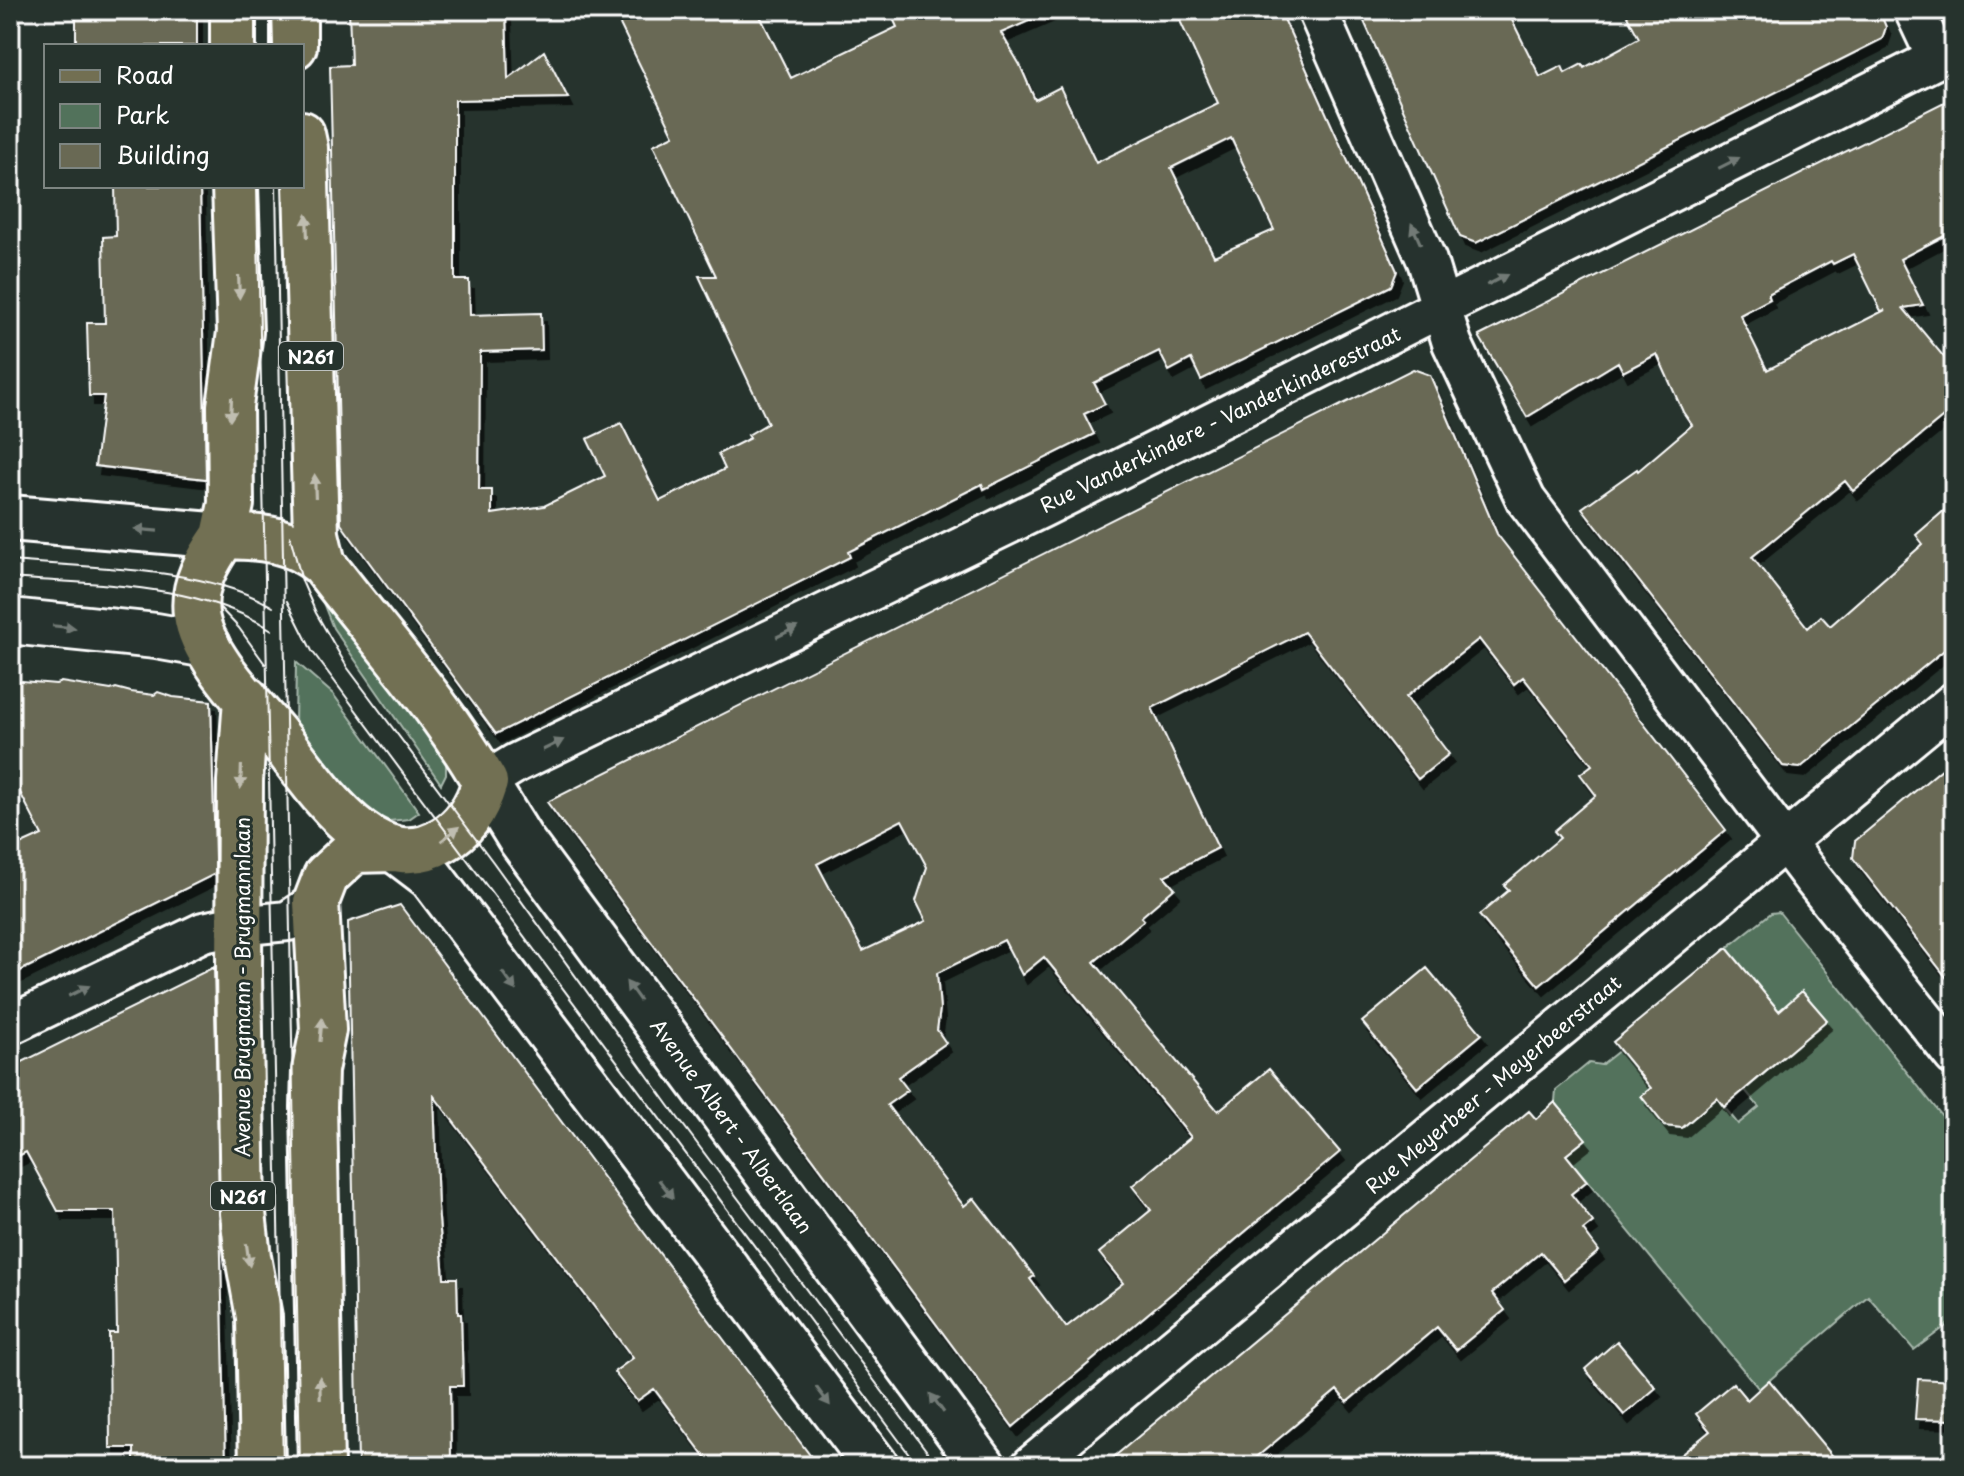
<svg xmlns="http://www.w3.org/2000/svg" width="1964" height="1476" font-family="'Playpen Sans',sans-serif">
	<defs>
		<filter id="shadow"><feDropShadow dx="5" dy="9" stdDeviation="0" flood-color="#0009"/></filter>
	</defs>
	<rect width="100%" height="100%" fill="#26332d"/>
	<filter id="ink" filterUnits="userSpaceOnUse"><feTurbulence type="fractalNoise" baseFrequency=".0125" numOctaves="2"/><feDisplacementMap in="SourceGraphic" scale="16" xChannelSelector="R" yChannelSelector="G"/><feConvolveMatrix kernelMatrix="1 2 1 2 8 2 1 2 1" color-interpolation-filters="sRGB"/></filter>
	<g filter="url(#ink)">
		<path fill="#52725b" stroke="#a8b8ad" stroke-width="2" d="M316 585 446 756V774L441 784 333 628Z
			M296 662 333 694 419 812 409 819 389 821 365 810 295 727Z
			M1779 912 1954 1131V1320L1914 1350 1868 1296 1759 1389 1566 1155 1585 1139 1555 1102 1556 1090 1589 1063 1601 1065 1620 1050 1717 1098 1738 1124 1759 1107 1745 1090 1826 1020 1779 1011 1727 948 1771 913Z"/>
		<path fill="#696954" stroke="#fff" stroke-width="2" fill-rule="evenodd" filter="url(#shadow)" d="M76 10H197V46H76Z
			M349 10 506 12 508 79 544 51 568 98 455 100V280H469L470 315 541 313 542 350 480 352 479 490H492V514L544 506 605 476 587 439 621 423 660 501 725 469 718 454 750 438 748 435 768 423 699 276H716L653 145 674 135 613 10H757L791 78 897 27 889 10H1054L1001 33 1020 65 1035 100 1060 87 1096 163 1218 103 1175 10H1280L1397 271 1391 286 1201 380 1191 359 1169 371 1159 351 1094 383 1105 404 1084 414 1094 434 984 489 982 484 848 552 850 557 496 734 341 524 330 66 351 65ZM1231 138 1274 230 1214 256 1171 168Z
			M1359 10H1507L1540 77 1562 66 1565 73 1582 64 1584 68 1639 38 1624 10H1879L1886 27 1882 39 1476 243 1460 237Z
			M1954 97V231L1900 259 1923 305 1903 308 1954 369V408L1853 491 1845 481 1752 557 1808 628 1821 616 1830 626 1923 544 1916 535 1954 502V642L1800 768 1783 766 1582 508 1637 469 1638 471 1692 425 1683 412 1657 354 1623 372 1618 362 1527 417 1479 336ZM1853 254 1881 311 1885 310 1767 370 1740 315 1770 299 1768 294 1831 261 1833 264Z
			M115 186H200L206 479 95 466 104 396H89L87 323H105L103 237 116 236Z
			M1413 369 1430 375 1497 534 1726 830 1539 986 1479 915 1509 890 1504 885 1560 838 1554 831 1596 795 1580 774 1592 765 1523 677 1514 684 1479 639 1406 697 1449 754 1418 779 1304 632 1152 708 1218 848 1164 876 1175 888 1141 917 1144 920 1094 962 1218 1111 1269 1069 1340 1152 1013 1427 547 802ZM902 820 927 867 916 901 926 921 863 951 817 864ZM1004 940 1022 975 1044 957 1191 1137 1132 1186 1151 1210 1099 1253 1123 1283 1066 1327 1030 1279 1034 1276 974 1198 964 1206 887 1105 908 1090 898 1077 946 1043 937 1030 940 1009 937 973Z
			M10 680 56 684 61 682 111 690 116 688 131 692 154 695 158 692 173 697 211 701 215 858V874L10 976 15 847 42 835 10 773Z
			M1954 759V987L1853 858 1855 841Z
			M400 905 777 1411 818 1466H712L654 1389 637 1401 614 1372 633 1358 434 1096 438 1207 444 1278H457L458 1314H461L463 1386H450L451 1461H446L447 1466H358L348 922Z
			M1727 948 1779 1011 1802 991 1827 1020 1724 1107 1717 1098 1682 1128 1665 1126 1641 1096 1651 1088 1613 1042Z
			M214 967 226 1466H134V1448H110L109 1333H117L115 1211H58L26 1152 10 1160V1068Z
			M1427 968 1482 1034 1417 1088 1362 1022Z
			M1555 1102 1586 1139 1566 1155 1587 1181 1571 1194 1593 1222 1583 1230 1599 1251 1564 1280 1541 1252 1492 1293 1505 1310 1456 1350 1437 1327 1347 1402 1337 1390 1246 1466H1103L1529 1111 1536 1119Z
			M1617 1341 1656 1388 1624 1415 1585 1369Z
			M1918 1379 1954 1381V1420L1915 1419Z
			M1769 1380 1841 1466H1667L1710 1431 1696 1414 1733 1383 1747 1400Z"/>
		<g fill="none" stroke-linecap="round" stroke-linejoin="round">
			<defs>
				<path id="minor" d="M1317 10 1427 261 1452 343 1526 500 1813 879 1954 1056
					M1914 10 1937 59
					M485 782 516 763 1042 508 1954 50
					M10 1025 203 932 227 927 288 921 316 902
					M1031 1466 1954 702"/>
				<path id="secondary" d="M10 518 224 536
					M10 621 156 636 207 645
					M485 782 521 840 983 1466
					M394 849 431 877 876 1466"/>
				<path id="primary" d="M233 46V10
					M294 46V10
					M302 134 305 148 316 534 323 564
					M224 536C264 537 290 538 323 564 377 635 441 705 485 782 478 805 465 828 443 840 372 883 314 781 276 735 250 704 201 655 196 614 192 585 208 559 224 536Z
					M224 536 231 504 230 406 240 332 235 186
					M246 699 240 781 239 972 243 1213 248 1257 259 1317 262 1466
					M321 1466 314 1107 315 1070 323 1030 316 902 326 876 354 850 394 849"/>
			</defs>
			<use href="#minor" stroke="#fff" stroke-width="44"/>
			<use href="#secondary" stroke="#fff" stroke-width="50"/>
			<use href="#primary" stroke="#fff" stroke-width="50"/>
			<use href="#minor" stroke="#26332d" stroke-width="38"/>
			<use href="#secondary" stroke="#26332d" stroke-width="44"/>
			<use href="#primary" stroke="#726f52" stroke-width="44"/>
			<path stroke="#fff" stroke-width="2" d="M255 10V46
				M272 10 273 46
				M257 186 283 1466
				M276 186 300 1466
				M290 536 302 581 316 613 347 667 493 862 681 1122 938 1466
				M10 561C90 568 204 566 273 607
				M10 578C97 585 196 582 272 630
				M287 601 312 651 918 1466
				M220 608 239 628 265 664"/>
		</g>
		<defs><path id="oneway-solid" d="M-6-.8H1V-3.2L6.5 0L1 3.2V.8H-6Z" transform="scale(2)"/></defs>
		<g fill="#727a76">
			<use href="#oneway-solid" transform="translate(1729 163) rotate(-27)"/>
			<use href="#oneway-solid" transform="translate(1416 234) rotate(-114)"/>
			<use href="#oneway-solid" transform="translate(1497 280) rotate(-27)"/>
			<use href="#oneway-solid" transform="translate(146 530) rotate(-175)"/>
			<use href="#oneway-solid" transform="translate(64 627) rotate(6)"/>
			<use href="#oneway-solid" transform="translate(787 632) rotate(-26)"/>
			<use href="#oneway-solid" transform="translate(553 745) rotate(-26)"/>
			<use href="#oneway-solid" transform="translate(509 981) rotate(53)"/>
			<use href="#oneway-solid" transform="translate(79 991) rotate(-26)"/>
			<use href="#oneway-solid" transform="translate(633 991) rotate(-126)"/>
			<use href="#oneway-solid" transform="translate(666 1189) rotate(53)"/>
			<use href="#oneway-solid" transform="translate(823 1396) rotate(53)"/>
			<use href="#oneway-solid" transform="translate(937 1403) rotate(-126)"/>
		</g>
		<g fill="#c0beb1">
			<use href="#oneway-solid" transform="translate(307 226) rotate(-92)"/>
			<use href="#oneway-solid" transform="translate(239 287) rotate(88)"/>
			<use href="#oneway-solid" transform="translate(231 409) rotate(93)"/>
			<use href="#oneway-solid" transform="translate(315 486) rotate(-92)"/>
			<use href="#oneway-solid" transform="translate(241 777) rotate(92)"/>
			<use href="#oneway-solid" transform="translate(450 834) rotate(-39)"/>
			<use href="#oneway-solid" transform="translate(321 1030) rotate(-85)"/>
			<use href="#oneway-solid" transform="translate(248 1255) rotate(82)"/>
			<use href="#oneway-solid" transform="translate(320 1388) rotate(-91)"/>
		</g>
	</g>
	<g text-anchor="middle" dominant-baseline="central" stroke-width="6" stroke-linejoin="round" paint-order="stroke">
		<g fill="#26332d" stroke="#bec2c0" stroke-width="2">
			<rect x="279" y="342" width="64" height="28" rx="6"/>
			<rect x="211" y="1182" width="64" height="28" rx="6"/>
		</g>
		<g font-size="18" font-weight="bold" fill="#fff">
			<text x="311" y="356">N261</text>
			<text x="243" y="1196">N261</text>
		</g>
		<g font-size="20" fill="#fff" stroke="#26332d">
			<text transform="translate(1220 419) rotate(-26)">Rue Vanderkindere - Vanderkinderestraat</text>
			<text transform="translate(242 987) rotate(-90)">Avenue Brugmann - Brugmannlaan</text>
			<text transform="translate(1493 1084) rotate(-40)">Rue Meyerbeer - Meyerbeerstraat</text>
			<text transform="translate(732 1126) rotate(54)">Avenue Albert - Albertlaan</text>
		</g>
	</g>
	<rect width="1964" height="1476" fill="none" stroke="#26332d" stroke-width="40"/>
	<rect x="20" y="20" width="1924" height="1436" fill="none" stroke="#fff" stroke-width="3" filter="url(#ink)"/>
	<rect x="44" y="44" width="260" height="144" fill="#26332d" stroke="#7d8581" stroke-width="2"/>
	<rect x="60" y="70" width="40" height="12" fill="#726f52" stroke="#7d8581" stroke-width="2"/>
	<text x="116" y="84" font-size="24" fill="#ffffff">Road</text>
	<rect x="60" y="104" width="40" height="24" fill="#52725b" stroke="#7d8581" stroke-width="2"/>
	<text x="116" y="124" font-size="24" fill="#ffffff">Park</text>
	<rect x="60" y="144" width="40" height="24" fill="#696954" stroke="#7d8581" stroke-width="2"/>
	<text x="116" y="164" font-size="24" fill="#ffffff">Building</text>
</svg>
